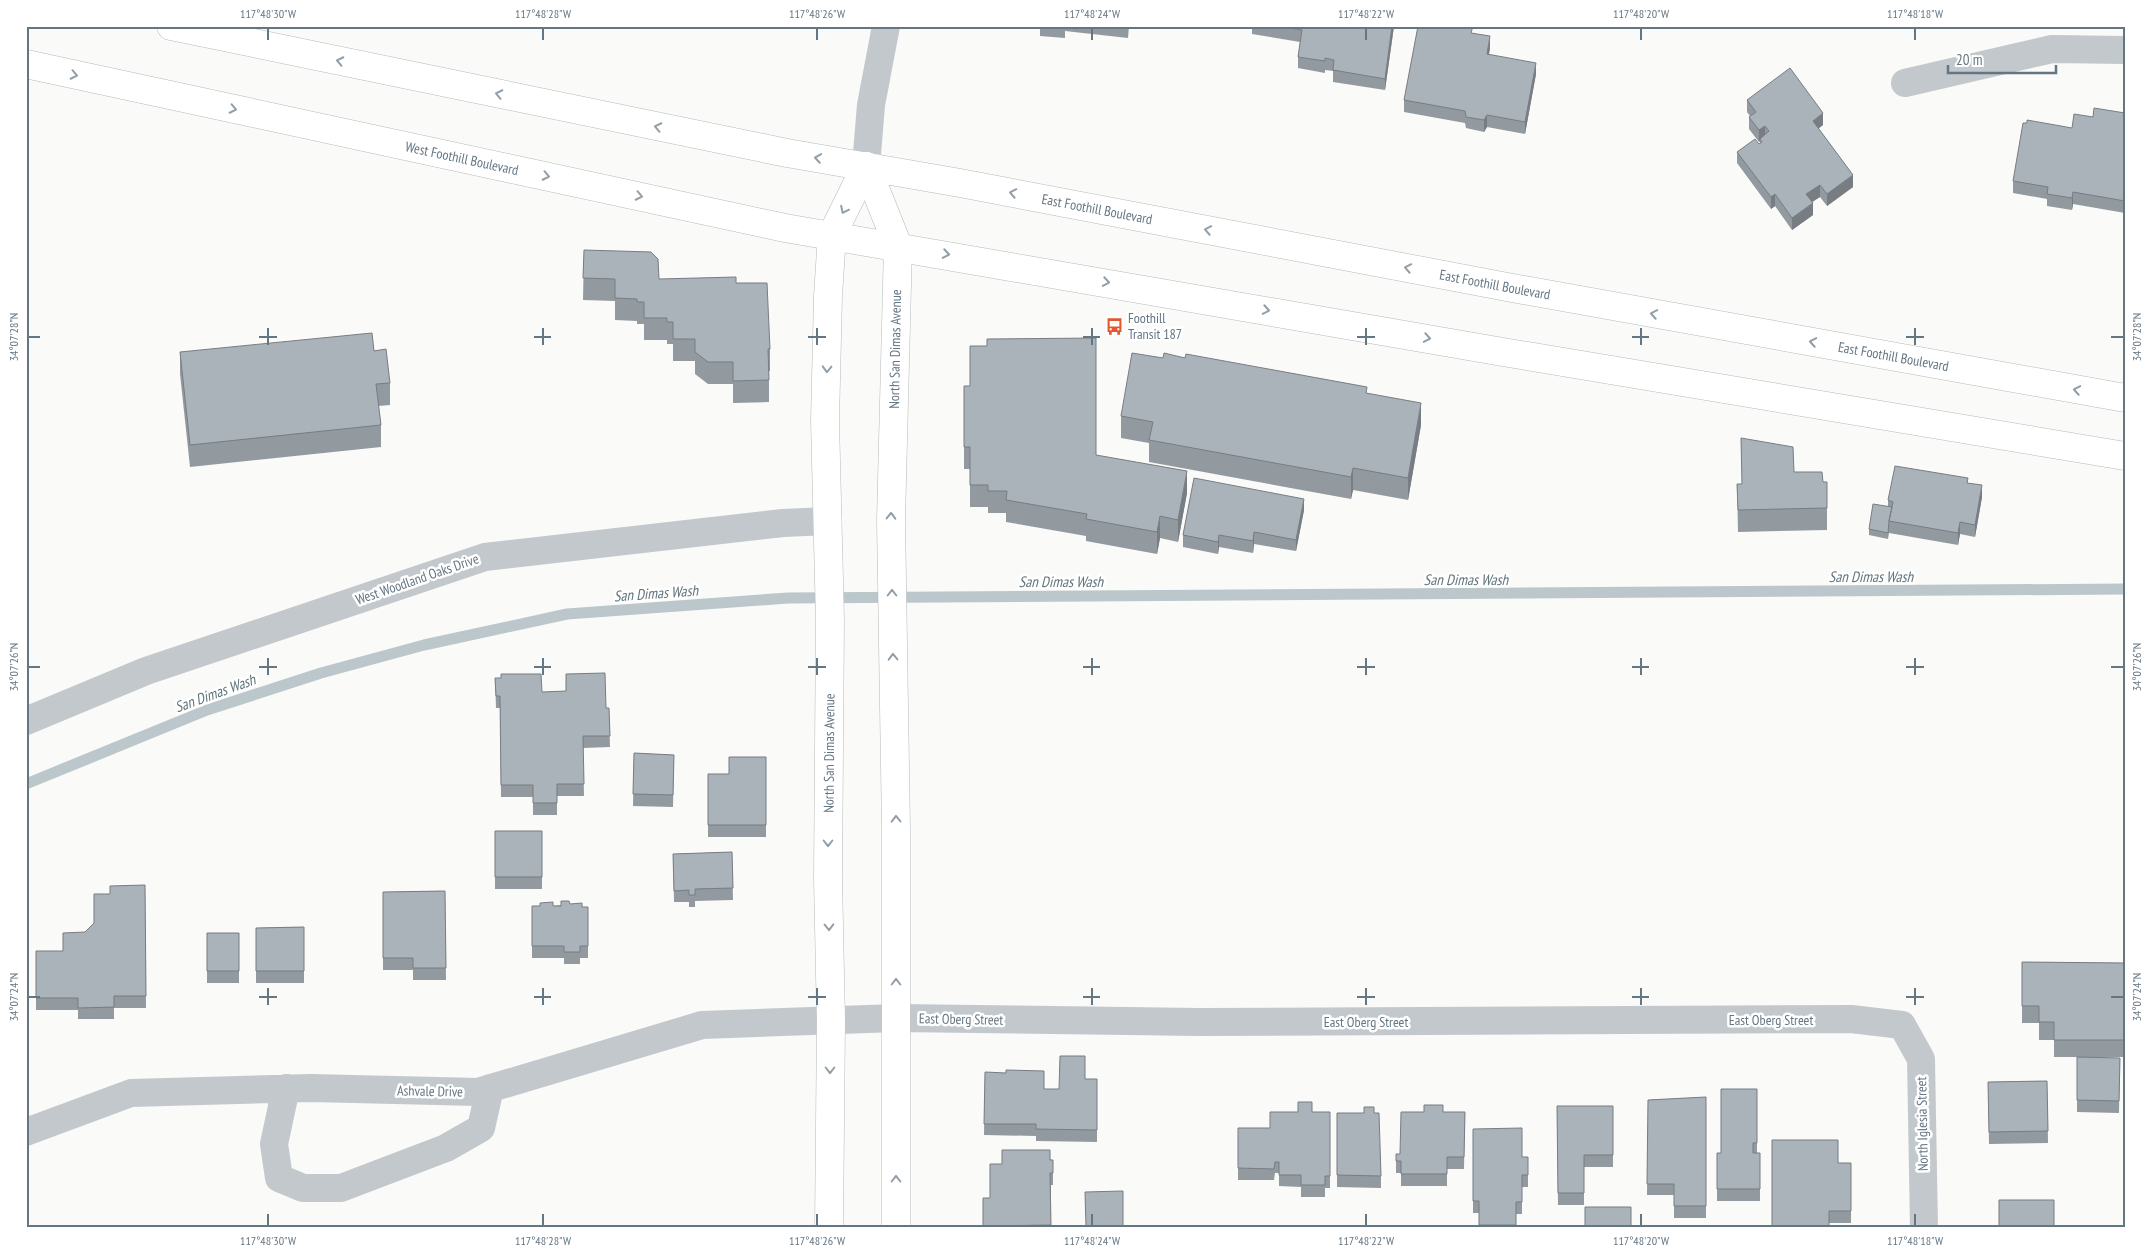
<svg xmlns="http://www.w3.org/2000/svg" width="2151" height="1254" font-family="'PT Sans Narrow',sans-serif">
	<rect width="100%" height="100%" fill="#fafaf8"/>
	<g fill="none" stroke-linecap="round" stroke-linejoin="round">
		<path stroke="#bbc7cb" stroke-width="11" d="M26 784 207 710 321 673 424 645 567 614 788 598 2125 589"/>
		<defs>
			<g id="primary">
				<path id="s1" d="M171 26 787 153 960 183 1507 287 2125 398"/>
				<path id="s2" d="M26 64 785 228 1497 351 2125 456"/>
				<path d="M866 166 898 246 891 520 896 829V1228"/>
				<path id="s3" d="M829 1228 831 1021 828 878 830 620 825 421 828 296 832 235 866 166"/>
			</g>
		</defs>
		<use href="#primary" stroke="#b5babe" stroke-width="29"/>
		<path stroke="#c3c8cc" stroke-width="28" d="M1905 83 2052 49 2125 50
			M866 166 871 105 886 26
			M26 721 146 671 485 557 783 523 828 521
			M286 1088 274 1144 279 1178 303 1188H341L446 1148 481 1128 490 1088
			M26 1132 131 1093 311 1088 478 1092 702 1025 896 1018 1199 1022 1851 1019 1902 1025 1921 1059 1924 1228"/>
		<use href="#primary" stroke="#fff" stroke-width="28"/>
	</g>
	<path fill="#929a9f" d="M1017 26H1129L1128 38 1065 31V38L1040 36V29Z
		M1252 26H1394L1385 90 1333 82V71L1325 70V73L1298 68V57L1300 42 1252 34Z
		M1473 33 1490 48 1489 54 1536 74 1525 134 1487 127 1484 132 1466 128 1465 123 1404 112V100Z
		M1747 100 1823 125 1818 128 1853 187 1827 206 1820 197 1812 202 1813 215 1792 230 1775 206 1771 209 1737 163V152L1760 144V141L1759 142 1749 129V117L1750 116 1747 112Z
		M2125 113V213L2073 204 2072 210 2047 206V199L2013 193V181L2072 128 2093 117Z
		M584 250 659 279 736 283 770 349V371H769V402L733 403V384H708L695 374V361H673V344H667V340H644V324H637V321L615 320V301L583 300Z
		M374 351 390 383V405L378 406 381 425V447L190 467 180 374V352Z
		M964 386H970L1096 455 1187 493 1178 542 1160 538 1157 554 1086 541V536L1006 522V513H988V507H970V469H964Z
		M1367 393 1421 425 1408 500 1353 490 1351 499 1149 462V443L1121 438V416Z
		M1741 438 1794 472 1823 482H1827V530L1738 532 1737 484H1742Z
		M1968 483 1982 497 1975 537 1960 534 1958 545 1889 533 1888 539 1869 535V529L1888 506V500Z
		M1304 510 1296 551 1254 544 1253 553 1219 547 1218 554 1183 547V535Z
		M495 678 542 692 606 708H609L610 747 583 748 584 796H557V815H533V797H501L500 708H496Z
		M634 753 674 755 673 807 633 806Z
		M766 757V837H708V774H729Z
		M495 831H542V889H495Z
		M732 852 733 900 695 901V907H689V902H674L673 854Z
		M145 885 146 1008H114V1019H78V1010H36V951H63L94 924 110 894Z
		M445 891 446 980H413V970H383V892Z
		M570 904 582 907H588V958H580V964H564V958H532V906H553Z
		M304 927V983H256V928Z
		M207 933H239V983H207Z
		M2022 962 2125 963V1057H2085L2120 1058 2119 1113 2077 1112V1057H2054V1040H2039V1023H2022Z
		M985 1072 1044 1089H1059L1085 1079H1097V1142L1036 1141V1136L984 1135Z
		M2047 1081 2048 1143 1989 1144 1988 1082Z
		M1757 1089V1153H1760V1201H1717V1153H1721Z
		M1706 1097V1218H1674V1195H1647L1648 1100Z
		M1557 1106H1613V1167H1584V1205H1558Z
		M1312 1112H1330V1188H1325V1197H1301V1187L1279 1186V1173H1275L1274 1180H1238V1128H1270Z
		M1424 1112H1465L1464 1169H1447V1186H1401V1173H1396V1154H1400Z
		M1337 1113H1374L1381 1176V1188L1337 1187Z
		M1473 1129 1522 1157H1528V1187H1522V1214H1516V1228H1479V1213H1473Z
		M1002 1150 1053 1160V1185H1051V1228H983V1198H990L1002 1164Z
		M1838 1163H1851V1223H1829L1772 1228Z
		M1123 1191V1228H1085Z"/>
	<path fill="#777d82" d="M1392 26H1394L1385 90V79Z
		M1490 36V48L1487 65V54Z
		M1536 63V74L1525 134V122Z
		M1823 113V125L1813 133V121Z
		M1487 115V127L1484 132V120Z
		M1765 126V137L1760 139V141L1759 142V130Z
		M1853 175V187L1827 206V194Z
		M1820 185V197L1806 206V194Z
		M2073 192V204L2072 210V198Z
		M1775 194V206L1771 209V197Z
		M1813 203V215L1792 230V218Z
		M1421 403V425L1408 500V478Z
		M1353 468V490L1351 499V477Z
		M1187 471V493L1178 542V520Z
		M1982 485V497L1975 537V525Z
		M1304 499V510L1296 551V540Z
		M1160 516V538L1157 554V532Z
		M1960 522V534L1958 545V533Z
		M1254 532V544L1253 553V541Z
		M1219 535V547L1218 554V542Z"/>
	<path fill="#aab3b9" stroke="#777d82" d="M1277 26H1392L1385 79 1333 70 1334 60 1325 58V61L1298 57 1302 30Z
		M1418 26H1473L1471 33 1490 36 1487 54 1536 63 1525 122 1487 115 1484 120 1466 117 1465 111 1404 100Z
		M1790 68 1823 113 1813 121 1853 175 1827 194 1820 185 1806 194 1813 203 1792 218 1775 194 1771 197 1737 152 1755 139 1759 144 1762 142 1760 139 1769 131 1765 126 1759 130 1749 117 1756 112 1747 100Z
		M2094 108 2125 113V201L2073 192 2072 198 2047 194 2048 187 2013 181 2023 123H2027V120L2072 128 2074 114 2093 117Z
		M584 250 651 252 658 259 659 279 736 277V283H767L770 349H768L769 380 733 381V362H708L695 352V339H673V322H667V318H644V302H637V299L615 298V279L583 278Z
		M372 333 374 351 386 349 390 383 376 384 381 425 190 445 180 352Z
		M1096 338V455L1187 471 1178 520 1160 516 1157 532 1086 519 1087 514 1006 500 1007 491H988V485H970V447H964V386H970V346H987V339Z
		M1132 353 1163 358 1164 353 1185 358 1186 354 1367 387 1366 393 1421 403 1408 478 1353 468 1351 477 1149 440 1153 422 1121 416Z
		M1741 438 1793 447 1794 472H1822L1823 482H1827V508L1738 510 1737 484H1742Z
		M1895 466 1968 478 1967 483 1982 485 1975 525 1960 522 1958 533 1889 521 1893 502 1888 500Z
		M1194 478 1304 499 1296 540 1254 532 1253 541 1219 535 1218 542 1183 535Z
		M1873 504 1892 507 1889 521 1888 533 1869 529Z
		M605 673 606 708H609L610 736H583L584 784H557V803H533V785H501L500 696H496L495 678H501V674H541L542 692 566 691V674Z
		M634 753 674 755 673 795 633 794Z
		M729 757H766V825H708V774H729Z
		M495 831H542V877H495Z
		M732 852 733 888 695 889V895H689V890L674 891 673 854Z
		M145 885 146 996H114V1007L78 1008V998H36V951H63V933L85 932 94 923V894H110V886Z
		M445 891 446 968H413V958H383V892Z
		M561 901H569L570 904 582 903V907H588V946H580V952H564V946H532V906H540V903L553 902V906H561Z
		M304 927V971H256V928Z
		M207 933H239V971H207Z
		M2022 962 2125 963V1040H2054V1022H2039V1006H2022Z
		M1060 1056H1085V1079H1097V1130L1036 1129V1124H984L985 1072 1006 1073V1070L1044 1071V1089H1059Z
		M2077 1057 2120 1058 2119 1101 2077 1100Z
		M2047 1081 2048 1131 1989 1132 1988 1082Z
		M1721 1089H1757V1143H1753V1153H1760V1189H1717V1153H1721Z
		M1706 1097V1206H1674V1184H1647L1648 1100Z
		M1298 1102H1312V1112H1330V1176H1325V1185H1301V1175H1279V1162H1275L1274 1169 1238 1168V1128H1270V1112H1298Z
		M1424 1105H1443V1112H1465L1464 1157H1447V1174H1401V1161H1396V1154H1400L1401 1112H1424Z
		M1557 1106H1613V1155H1584V1193H1558Z
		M1364 1107H1374V1113H1379L1381 1176 1337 1175V1113H1364Z
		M1522 1128V1157H1528V1175H1522V1202H1516V1225H1479V1201H1473V1129Z
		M1772 1140H1838V1163H1851V1211H1829V1228H1772Z
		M1002 1150H1050V1160H1053V1173H1050L1051 1225 983 1226V1198H990V1164H1002Z
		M1123 1191V1227H1086L1085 1192Z
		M1999 1200H2054V1228H1999Z
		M1585 1207H1631V1228H1585Z"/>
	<defs><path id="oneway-chevron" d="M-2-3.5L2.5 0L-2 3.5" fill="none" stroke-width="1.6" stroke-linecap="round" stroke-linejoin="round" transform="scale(1.25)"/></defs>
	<g stroke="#939fa8">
		<use href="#oneway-chevron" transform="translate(340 61) rotate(-168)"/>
		<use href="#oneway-chevron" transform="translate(74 75) rotate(12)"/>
		<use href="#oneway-chevron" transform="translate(499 94) rotate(-168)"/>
		<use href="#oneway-chevron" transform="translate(233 109) rotate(12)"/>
		<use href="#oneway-chevron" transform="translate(658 127) rotate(-168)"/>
		<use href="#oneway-chevron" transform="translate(818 158) rotate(-171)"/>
		<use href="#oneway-chevron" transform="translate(546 176) rotate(12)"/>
		<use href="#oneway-chevron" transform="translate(1013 193) rotate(-169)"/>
		<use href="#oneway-chevron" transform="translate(639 196) rotate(12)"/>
		<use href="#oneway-chevron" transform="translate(844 210) rotate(116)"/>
		<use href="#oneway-chevron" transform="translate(1208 230) rotate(-169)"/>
		<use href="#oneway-chevron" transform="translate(946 254) rotate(10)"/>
		<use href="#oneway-chevron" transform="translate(1408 268) rotate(-169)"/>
		<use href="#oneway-chevron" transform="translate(1106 282) rotate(10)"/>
		<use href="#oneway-chevron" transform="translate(1266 310) rotate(10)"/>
		<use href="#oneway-chevron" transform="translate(1654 314) rotate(-170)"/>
		<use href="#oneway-chevron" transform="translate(1427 338) rotate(10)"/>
		<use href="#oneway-chevron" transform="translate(1813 342) rotate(-170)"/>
		<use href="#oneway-chevron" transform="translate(827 369) rotate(92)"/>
		<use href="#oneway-chevron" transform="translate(2077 390) rotate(-170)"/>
		<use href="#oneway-chevron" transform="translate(891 516) rotate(-89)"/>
		<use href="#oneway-chevron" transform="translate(892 593) rotate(-90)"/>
		<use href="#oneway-chevron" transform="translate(893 657) rotate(-91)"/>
		<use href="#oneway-chevron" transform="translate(896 819) rotate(-91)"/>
		<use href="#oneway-chevron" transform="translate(828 843) rotate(90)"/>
		<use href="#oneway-chevron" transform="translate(829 927) rotate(89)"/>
		<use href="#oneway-chevron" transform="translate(896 982) rotate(-90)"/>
		<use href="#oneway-chevron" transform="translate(830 1070) rotate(90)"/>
		<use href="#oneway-chevron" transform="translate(896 1179) rotate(-90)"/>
	</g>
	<path fill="none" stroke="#657683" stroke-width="2" d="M268 28V40M543 28V40M817 28V40M1092 28V40M1366 28V40M1641 28V40M1915 28V40M268 328V345M543 328V345M817 328V345M1092 328V345M1366 328V345M1641 328V345M1915 328V345M28 337H40M259 337H277M534 337H551M808 337H826M1083 337H1100M1357 337H1375M1632 337H1649M1906 337H1924M2111 337H2124M268 658V675M543 658V675M817 658V675M1092 658V675M1366 658V675M1641 658V675M1915 658V675M28 667H40M259 667H277M534 667H551M808 667H826M1083 667H1100M1357 667H1375M1632 667H1649M1906 667H1924M2111 667H2124M268 988V1005M543 988V1005M817 988V1005M1092 988V1005M1366 988V1005M1641 988V1005M1915 988V1005M28 997H40M259 997H277M534 997H551M808 997H826M1083 997H1100M1357 997H1375M1632 997H1649M1906 997H1924M2111 997H2124M268 1214V1226M543 1214V1226M817 1214V1226M1092 1214V1226M1366 1214V1226M1641 1214V1226M1915 1214V1226"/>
	<defs>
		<symbol id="bus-bare" viewBox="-9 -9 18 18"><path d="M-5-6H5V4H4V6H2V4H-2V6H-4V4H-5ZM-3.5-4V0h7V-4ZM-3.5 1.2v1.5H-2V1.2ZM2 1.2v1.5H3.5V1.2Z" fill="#e4572e" stroke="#fff" stroke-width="2.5" paint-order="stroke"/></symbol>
	</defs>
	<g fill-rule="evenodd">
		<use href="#bus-bare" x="1102" y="314" width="25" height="25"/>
	</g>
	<g text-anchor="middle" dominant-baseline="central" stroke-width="5" stroke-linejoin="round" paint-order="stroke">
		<g font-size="14" fill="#657683" stroke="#fff">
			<text stroke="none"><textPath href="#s2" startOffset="446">West Foothill Boulevard</textPath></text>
			<text stroke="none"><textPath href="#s1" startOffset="944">East Foothill Boulevard</textPath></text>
			<text stroke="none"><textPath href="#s1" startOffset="1349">East Foothill Boulevard</textPath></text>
			<text transform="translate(895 349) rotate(-89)">North San Dimas Avenue</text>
			<text stroke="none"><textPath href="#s1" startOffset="1754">East Foothill Boulevard</textPath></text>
			<text transform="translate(417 579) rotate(-19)">West Woodland Oaks Drive</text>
			<text stroke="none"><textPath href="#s3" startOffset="475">North San Dimas Avenue</textPath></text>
			<text transform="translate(961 1019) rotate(1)">East Oberg Street</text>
			<text x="1771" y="1020">East Oberg Street</text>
			<text x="1366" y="1022">East Oberg Street</text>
			<text transform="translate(430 1091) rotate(1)">Ashvale Drive</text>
			<text transform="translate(1922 1124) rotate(-91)">North Iglesia Street</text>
		</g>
		<g font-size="14" fill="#657683" stroke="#fff" text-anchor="start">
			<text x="1128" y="318">Foothill<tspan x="1128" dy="16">Transit 187</tspan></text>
		</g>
		<g font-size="15" font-style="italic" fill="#60757c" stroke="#fff">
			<text x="1871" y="576">San Dimas Wash</text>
			<text x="1466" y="579">San Dimas Wash</text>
			<text x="1061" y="581">San Dimas Wash</text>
			<text transform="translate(656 593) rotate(-4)">San Dimas Wash</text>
			<text transform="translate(215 693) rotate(-20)">San Dimas Wash</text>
		</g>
	</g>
	<rect width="2151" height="1254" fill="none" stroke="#ffffff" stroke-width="55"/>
	<path d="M1948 65v8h108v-8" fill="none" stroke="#657683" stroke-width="2.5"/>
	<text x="1956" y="65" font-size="15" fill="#657683" stroke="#ffffff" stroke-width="4" paint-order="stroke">20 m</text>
	<rect x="28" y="28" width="2096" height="1198" fill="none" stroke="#657683" stroke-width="2"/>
	<g font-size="12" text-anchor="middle" fill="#657683">
		<text x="268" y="18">117°48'30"W</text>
		<text x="543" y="18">117°48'28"W</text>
		<text x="817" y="18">117°48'26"W</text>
		<text x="1092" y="18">117°48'24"W</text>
		<text x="1366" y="18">117°48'22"W</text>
		<text x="1641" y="18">117°48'20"W</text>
		<text x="1915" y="18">117°48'18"W</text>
		<text transform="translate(14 337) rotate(-90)" y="4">34°07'28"N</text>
		<text transform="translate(2137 337) rotate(-90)" y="4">34°07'28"N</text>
		<text transform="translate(14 667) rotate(-90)" y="4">34°07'26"N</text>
		<text transform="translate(2137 667) rotate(-90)" y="4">34°07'26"N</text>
		<text transform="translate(14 997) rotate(-90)" y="4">34°07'24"N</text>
		<text transform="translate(2137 997) rotate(-90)" y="4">34°07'24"N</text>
		<text x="268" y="1245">117°48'30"W</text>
		<text x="543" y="1245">117°48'28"W</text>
		<text x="817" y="1245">117°48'26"W</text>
		<text x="1092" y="1245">117°48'24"W</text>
		<text x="1366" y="1245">117°48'22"W</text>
		<text x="1641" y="1245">117°48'20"W</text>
		<text x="1915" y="1245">117°48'18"W</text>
	</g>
</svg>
